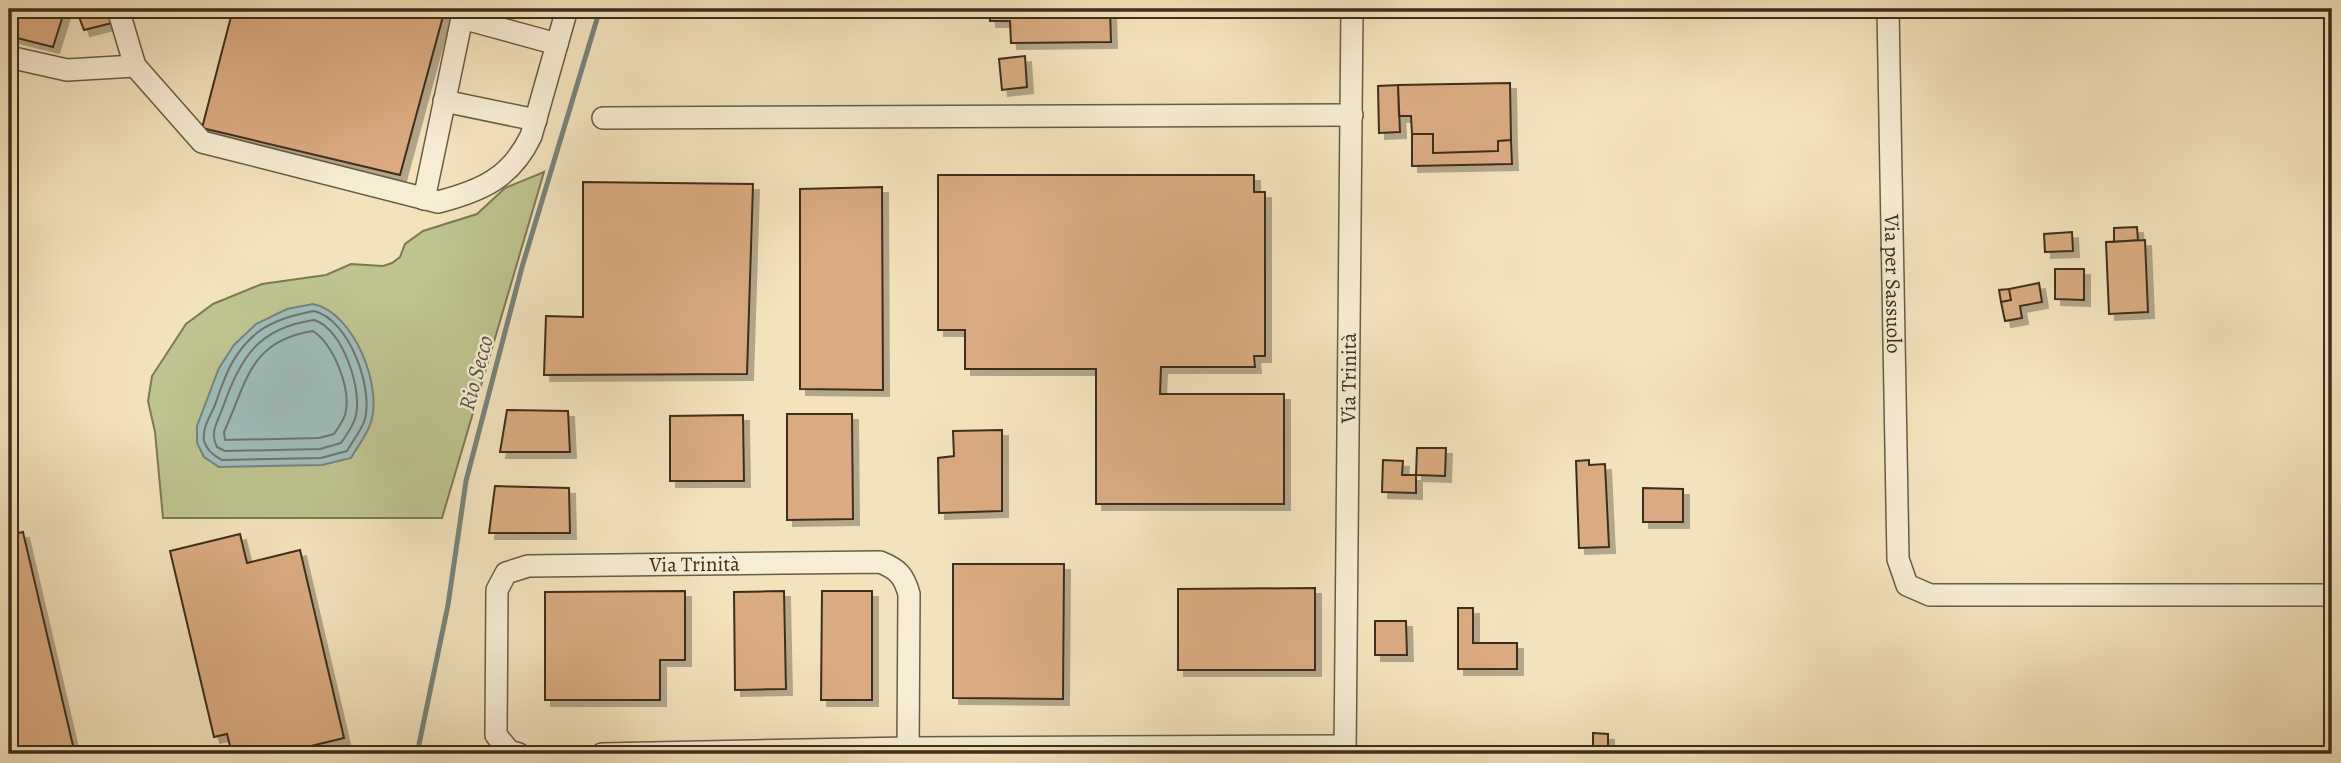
<svg xmlns="http://www.w3.org/2000/svg" width="2341" height="763" font-family="Alegreya,serif">
	<defs>
		<filter id="shadow"><feDropShadow dx="6" dy="6" stdDeviation="0" flood-color="#0004"/></filter>
	</defs>
	<rect width="100%" height="100%" fill="#f3e3bd"/>
	<filter id="stains"><feTurbulence type="fractalNoise" baseFrequency=".00286" numOctaves="4"/><feColorMatrix values="0 0 0 0 .2 0 0 0 0 .09 0 0 0 0 .02 0 0 0 .5 -.17"/></filter>
	<radialGradient id="worn" r=".72"><stop offset=".6" stop-color="#630" stop-opacity="0"/><stop offset="1" stop-color="#630" stop-opacity=".3"/></radialGradient>
	<path fill="#bec38f" stroke="#7e7855" stroke-width="2" d="M544 172 442 518H163L155 432 148 401 152 376 186 324 213 304 262 284 326 275 351 264 383 266 392 263 400 257 405 244 423 231 477 214 505 188Z"/>
	<path fill="#9fbcba" stroke="#78837a" stroke-width="2" d="M313 304C354 312 384 388 370 425 366 436 357 447 351 458L322 465 219 467 204 457 197 443V426L219 368 234 345 256 324 287 309Z"/>
	<g fill="none" stroke-linecap="round" stroke-linejoin="round">
		<path stroke="#6e756a" stroke-width="2" d="M314 311C349 319 375 390 364 422 360 432 352 442 347 451L321 458 222 460C214 456 207 451 204 441 202 428 210 417 215 405 225 376 233 352 258 332 274 320 294 315 314 311Z
			M314 320C343 328 364 393 355 419 352 427 346 436 341 443L320 449 225 451 217 447C209 432 218 422 223 407 240 358 258 328 314 320Z
			M313 331C334 345 352 390 345 415 343 421 338 428 334 434L319 438 225 440 224 432C247 382 249 341 313 331Z"/>
		<path stroke="#78837a" stroke-width="5" d="M417 754 448 605 466 481 522 267 600 9"/>
	</g>
	<path fill="#daab82" stroke="#3d2e1b" stroke-width="2" filter="url(#shadow)" d="M9 9H65L53 47 9 36Z
		M76 9H109L112 23 84 30Z
		M233 9H445L400 175 202 128Z
		M989 9H1110L1111 42 1011 43 1010 21H990Z
		M1025 56 1027 87 1002 90 999 59Z
		M1510 83 1511 140 1498 141V151L1433 153V134H1412L1411 116H1399L1398 85Z
		M1398 85 1400 132 1379 133 1378 86Z
		M1412 134H1433V153L1498 151V141L1511 140 1512 164 1412 166Z
		M938 175H1254V192H1265V356H1254L1255 367H1161L1160 394H1284V504H1096V369H965V330H938Z
		M583 182 753 184 747 374 544 375 546 316 583 317Z
		M882 187 883 390 800 389V189Z
		M2137 227 2138 240 2114 242V228Z
		M2072 232 2073 251 2045 252 2044 234Z
		M2145 240 2148 312 2109 314 2106 242Z
		M2055 269H2084V300L2055 299Z
		M2039 283 2042 302 2020 306 2022 318 2005 321 2001 302 2011 300 2009 289Z
		M2009 289 2011 300 2001 302 1999 290Z
		M507 410 568 411 570 452H500Z
		M787 414H852L853 519 787 520Z
		M743 415 744 481H670V416Z
		M1002 430V511L939 513 938 458 954 456 953 431Z
		M1417 448H1446L1445 476 1416 475Z
		M1383 460 1403 461 1402 475H1416V493L1382 492Z
		M1589 460V465L1605 464 1609 547 1579 548 1576 461Z
		M495 486 569 488 570 533H489Z
		M1643 488 1683 489V522H1643Z
		M23 532 75 754H9V535Z
		M240 534 247 563 300 550 344 738 278 754H232L227 734 214 737 170 551Z
		M953 564H1064L1063 699 953 698Z
		M1315 588V670H1178V589Z
		M685 591V660H660V700H545V592Z
		M784 591 786 689 735 690 734 592Z
		M822 591H872V700H821Z
		M1458 608H1473V643H1517V669H1458Z
		M1375 621H1406L1407 655H1375Z
		M1593 733 1608 734V752L1593 751Z"/>
	<g fill="none" stroke-linecap="round" stroke-linejoin="round">
		<defs>
			<g id="minor">
				<path d="M118 9 135 66 202 142 438 202C481 191 511 178 531 136L567 9"/>
				<path d="M464 9 462 18 557 44"/>
				<path id="s1" d="M1888 9 1898 559 1907 585 1930 595H2332"/>
				<path d="M9 57 67 70 135 66"/>
				<path d="M444 101 536 120"/>
				<path d="M603 118 1352 115"/>
				<path d="M424 199 462 18"/>
				<path id="s2" d="M519 754 509 751 496 735 497 590 506 573 528 566 880 562C898 569 904 576 909 594L908 754"/>
				<path d="M602 754 908 748 1345 746"/>
				<path id="s3" d="M1345 754 1352 9"/>
			</g>
		</defs>
		<use href="#minor" stroke="#6a5b44" stroke-width="24"/>
		<use href="#minor" stroke="#f7edd4" stroke-width="21"/>
	</g>
	<g text-anchor="middle" dominant-baseline="central" stroke-width="5" stroke-linejoin="round" paint-order="stroke">
		<g font-size="21" fill="#3d2e1b" stroke="#f7edd4">
			<text stroke="none"><textPath href="#s1" startOffset="275">Via per Sassuolo</textPath></text>
			<text stroke="none"><textPath href="#s3" startOffset="376">Via Trinità</textPath></text>
			<text stroke="none"><textPath href="#s2" startOffset="385">Via Trinità</textPath></text>
		</g>
		<g font-size="23" font-style="italic" fill="#565243" stroke="#f7edd4">
			<text transform="translate(476 373) rotate(-75)">Rio Secco</text>
		</g>
	</g>
	<rect width="2341" height="763" fill="none" stroke="#f3e3bd" stroke-width="35"/>
	<rect x="10" y="10" width="2320" height="742" fill="none" stroke="#3d2e1b" stroke-width="3.5"/>
	<rect x="18" y="18" width="2306" height="728" fill="none" stroke="#3d2e1b" stroke-width="2"/>
	<rect width="100%" height="100%" filter="url(#stains)"/>
	<rect width="100%" height="100%" fill="url(#worn)"/>
</svg>
